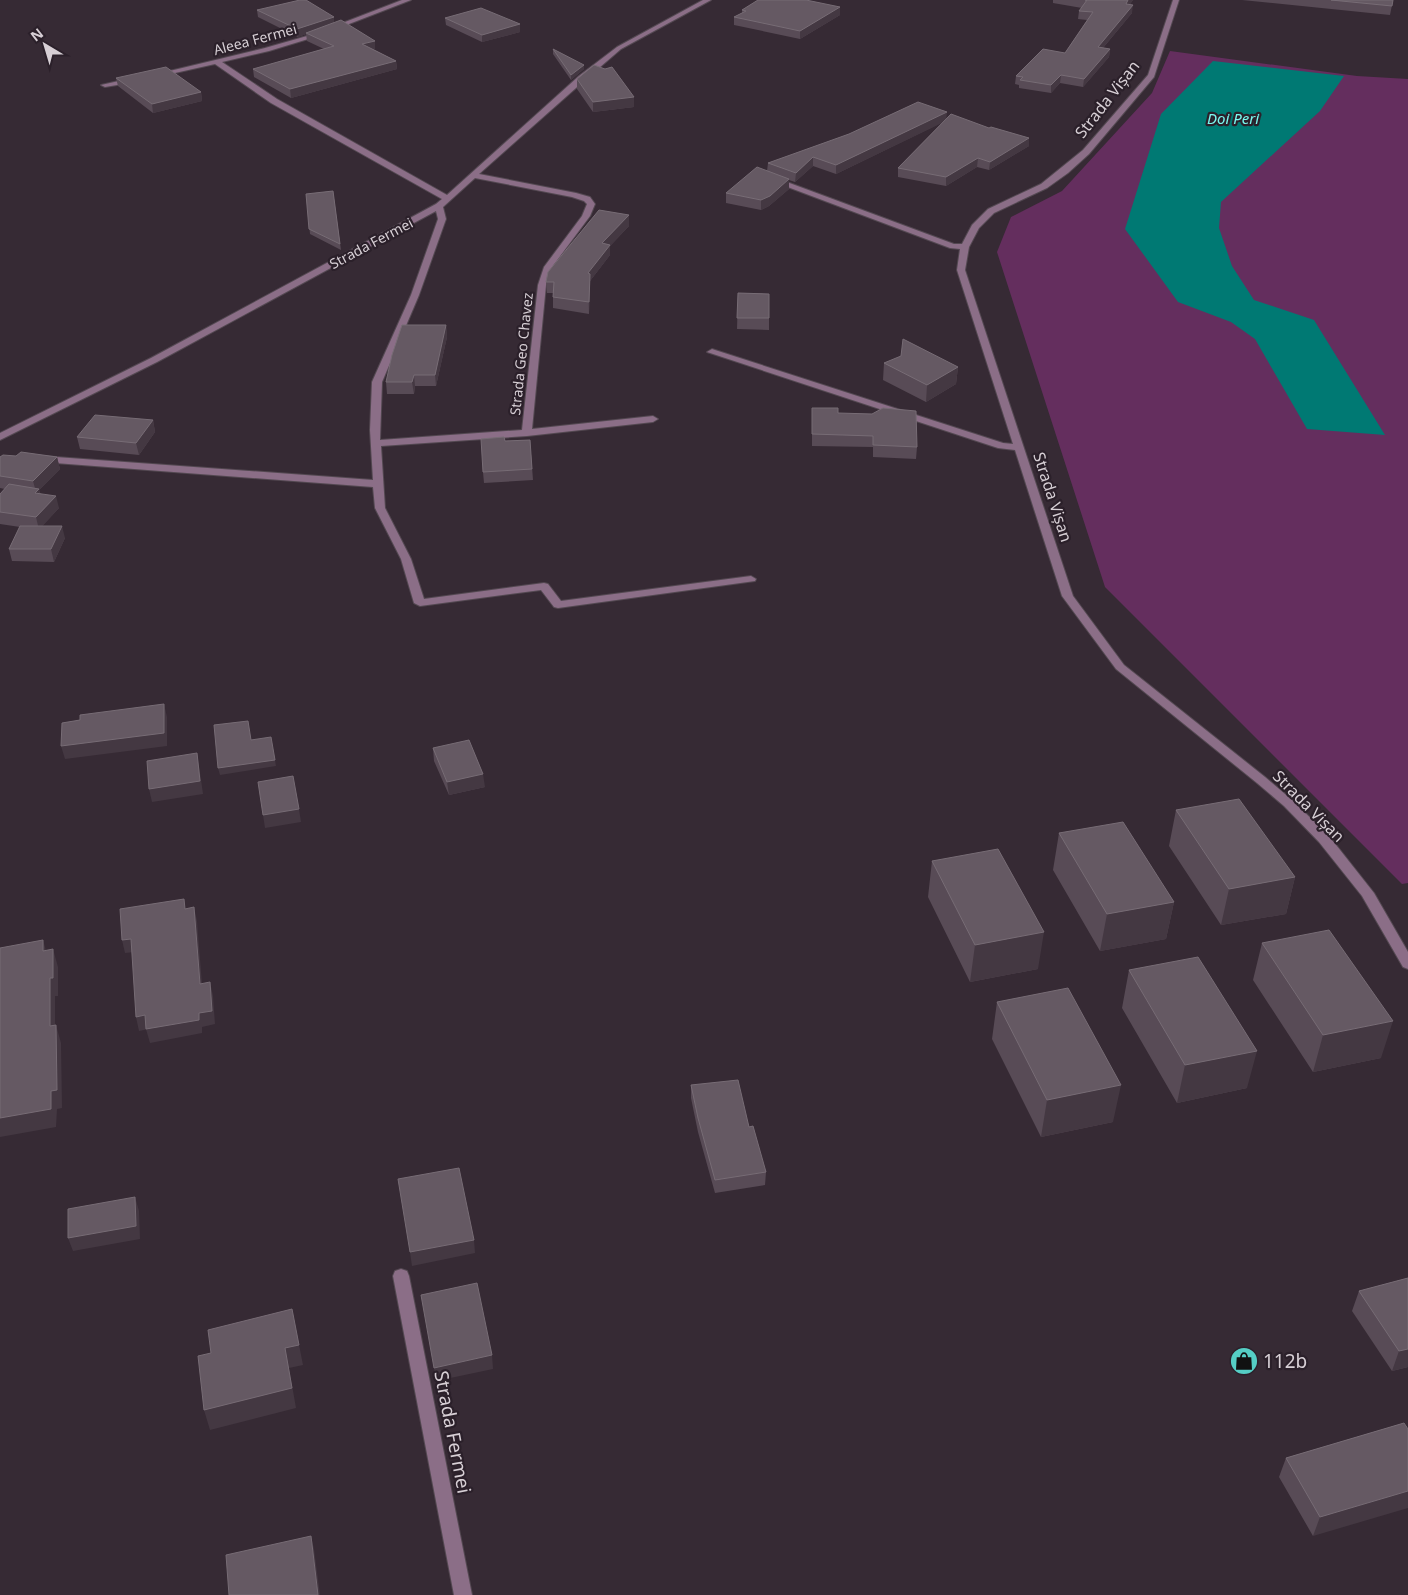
<svg xmlns="http://www.w3.org/2000/svg" width="1408" height="1595" font-family="'Noto Sans',sans-serif">
	<rect width="100%" height="100%" fill="#362a34"/>
	<path fill="#642e5e" d="M1170 51 1357 76 1408 79V883L1402 884 1105 587 997 252 1011 217 1062 191 1152 93Z"/>
	<path fill="#007973" d="M1213 61 1344 76 1320 111 1221 202 1219 228 1232 266 1254 300 1314 320 1385 435 1307 429 1255 339 1231 322 1178 302 1125 229 1161 114Z"/>
	<g fill="none" stroke-linecap="round" stroke-linejoin="round">
		<defs>
			<path id="minor" d="M402 0H411L318 36 269 51 222 62 277 99 447 195 579 76 617 47 703 0H711L621 49 585 80 479 174 576 193 590 197 595 204 590 216 552 267 546 285 532 429 653 416 658 419 653 422 527 436 381 446 385 508 411 559 424 599 544 583 548 584 561 601 751 576 756 579 755 581 558 608 554 607 541 590 420 606 414 603 401 559 375 508 373 487 42 462 37 459 42 456 373 480 370 430 372 382 411 295 438 219 436 211 157 362 0 440V433L151 358 436 204 442 199 271 103 215 64 157 77 153 75 265 48 314 34ZM475 178 572 197 584 201 587 204 582 216 544 267 538 285 522 430 380 440 382 382 419 295 446 219 443 207Z
				M1173 0H1179L1154 77 1089 154 1068 173 1047 188 994 213 979 228 969 247 965 270 1073 596 1124 665 1265 777 1292 800 1329 836 1374 893 1408 952V969L1403 967 1362 896 1319 842 1284 806 1257 783 1116 669 1062 596 1015 450 998 448 707 352 712 349 715 350 1003 443 1013 444 957 270 960 249 950 248 769 180 776 178 954 244H962L972 225 988 209 1041 184 1083 150 1148 75Z
				M132 78H135V82L105 87 101 85Z
				M401 1269 407 1271 409 1276 472 1595H454L393 1276 395 1271Z"/>
		</defs>
		<use href="#minor" stroke="#534851" stroke-width="2"/>
		<use href="#minor" fill="#8b6e87" fill-rule="evenodd"/>
	</g>
	<path fill="#584b56" d="M1053 0H1133L1130 4 1132 13 1103 48 1110 49 1109 57 1083 87 1060 83 1051 93 1019 88V85L1015 84 1016 76 1065 53 1087 20 1078 19 1079 11 1082 8 1053 3Z
		M1242 0H1393L1390 15Z
		M257 10 334 23 375 49H373L396 61 397 69 291 98 254 77 253 69 324 49 307 41 306 34 298 37 258 17Z
		M742 10 840 15 800 39 734 25V17L742 13Z
		M445 18 520 32 482 42 446 25Z
		M553 49 584 69 571 80 553 54Z
		M116 78 201 92 202 101 153 113 118 86Z
		M577 79 634 107 593 112 577 89Z
		M946 119 1029 146 989 170 977 167 946 186 898 177V168L943 122 836 174 813 166 795 182 789 180V189L769 206 761 210 726 203V193L767 171 768 163Z
		M333 191 341 250 310 234 306 194Z
		M629 215V226L610 246V255L590 281 589 314 553 308V293H547L546 282Z
		M738 293 769 294V330L737 329Z
		M446 325 447 337 436 386H415L414 394H387L386 382Z
		M884 363 958 367 956 384 926 402 883 380Z
		M812 408 917 447 916 459 873 457V447L812 446Z
		M153 420 155 432 139 455 80 449 77 437Z
		M530 440 533 480 484 483 483 472 505 441Z
		M16 456 57 457 60 469 39 490 40 493 59 508 42 526 65 538 54 562 12 561 9 549 20 527 0 524V494L5 489 0 488V457Z
		M433 748 485 787 449 795 434 761Z
		M1176 810 1295 877 1286 914 1221 925 1169 846Z
		M1059 833 1174 902 1166 939 1100 951 1053 870Z
		M932 861 1038 969 970 982 928 897Z
		M1262 943 1381 1058 1313 1072 1253 980Z
		M1129 970 1247 1088 1177 1103 1122 1008Z
		M997 1002 1113 1122 1041 1137 992 1039Z
		M691 1085 766 1172 765 1185 715 1193 698 1132 691 1098Z
		M1408 1278V1367L1392 1371 1352 1311 1359 1291Z
		M1404 1423 1313 1536 1279 1477 1286 1458Z"/>
	<path fill="#443842" d="M1128 0H1133L1125 11 1126 4Z
		M1133 5 1132 13 1097 55 1098 47Z
		M840 7V15L800 39V31Z
		M334 17V24L298 37 297 29Z
		M520 24V32L482 42V35Z
		M375 41V49L363 52 362 44Z
		M1110 49 1109 57 1083 87 1084 79Z
		M396 61 397 69 291 98 290 89Z
		M584 65V69L571 80V75Z
		M1061 75 1060 83 1051 93V85Z
		M201 92 202 101 153 113 152 104Z
		M634 97V107L593 112V102Z
		M947 112 946 121 836 174V165Z
		M1029 138V146L989 170 990 162Z
		M813 157V166L795 182 796 173Z
		M978 158 977 167 946 186V177Z
		M789 179V189L769 206 761 210V200Z
		M629 215V226L610 246V255L590 281 589 314 588 273 602 243Z
		M446 325 447 337 436 386 435 375Z
		M958 367 956 384 926 402 927 385Z
		M414 375 415 386 414 394 412 382Z
		M153 420 155 432 139 455 136 443Z
		M57 457 60 469 39 490 42 501 35 493 36 492 33 481Z
		M56 496 59 508 39 530 36 517Z
		M62 526 65 538 54 562 51 549Z
		M164 704 167 717V746L65 759 61 746Z
		M271 737 276 766 220 775 218 768Z
		M197 753 199 766 203 794 152 802 149 789Z
		M483 774 485 787 449 795 447 782Z
		M299 809 301 822 265 828 263 815Z
		M1295 877 1286 914 1221 925 1229 889Z
		M1174 902 1166 939 1100 951 1107 914Z
		M194 907 197 921 203 997 200 984Z
		M1044 932 1038 969 970 982 975 945Z
		M131 939 134 952 125 953 122 940Z
		M43 940 48 958 43 951Z
		M53 949 58 967V996H55V1044L50 1026V978Z
		M210 982 213 996 215 1024 202 1027V1033L150 1043 146 1029 199 1013Z
		M145 1015 149 1029 139 1031 136 1017Z
		M1393 1021 1381 1058 1313 1072 1323 1035Z
		M56 1025 61 1043 62 1108 57 1109 56 1127 0 1137V1118L51 1091Z
		M1257 1051 1247 1088 1177 1103 1185 1065Z
		M1121 1085 1113 1122 1041 1137 1047 1100Z
		M135 1197 139 1211 140 1239 73 1251 68 1238Z
		M474 1240 475 1253 412 1266 410 1252Z
		M292 1309 303 1365 289 1368 296 1408 210 1430 204 1410Z
		M1408 1349V1367L1392 1371 1399 1351Z
		M492 1355 493 1369 436 1381 434 1368Z
		M1408 1491V1508L1313 1536 1320 1517Z
		M311 1536 314 1549 320 1595H318Z"/>
	<path fill="#655963" stroke="#776c75" d="M300 0H306L334 17 297 29 257 10Z
		M758 0H806L840 7 800 31 734 17 746 11 742 10Z
		M1085 0H1128L1126 4 1133 5 1098 47 1110 49 1084 79 1061 75 1051 85 1020 80 1023 77 1016 76 1043 49 1065 53 1093 12 1079 11 1087 0Z
		M1331 0H1393L1392 6Z
		M481 8 520 24 482 35 445 18Z
		M341 20 375 41 362 44 396 61 290 89 253 69 334 46 306 33Z
		M553 49 584 65 571 75Z
		M594 65 605 69 612 67 634 97 593 102 577 79Z
		M166 67 201 92 152 104 116 78Z
		M918 102 947 112 836 165 813 157 796 173 768 163 849 134Z
		M951 114 989 128 991 127 1029 138 990 162 978 158 946 177 898 168Z
		M757 167 789 179 770 196 761 200 726 193Z
		M333 191 340 244 309 229 306 194Z
		M599 210 629 215 602 243 610 245 588 273 590 274 589 302 553 297 554 282H546L548 272Z
		M738 293 769 294V318H737Z
		M402 325H446L435 375H414L412 382H386L392 355Z
		M903 339 958 367 927 385 884 363 901 356Z
		M812 408H838V413L872 414 883 408 916 411 917 447 873 445V436L812 434Z
		M95 415 153 420 136 443 77 437Z
		M504 437 505 441 530 440 532 469 483 472 481 439Z
		M21 452 57 457 33 481 0 476V457L3 455 16 456Z
		M9 484 39 489 35 493 56 496 36 517 0 512V494Z
		M20 526H62L51 549H9Z
		M164 704V733L61 746 62 723 80 720V715Z
		M248 721 251 740 271 737 275 760 218 768 214 725Z
		M469 740 483 774 447 782 433 748Z
		M197 753 200 781 149 789 147 761Z
		M293 776 299 809 263 815 258 782Z
		M1239 799 1295 877 1229 889 1176 810Z
		M1123 822 1174 902 1107 914 1059 833Z
		M998 849 1044 932 975 945 932 861Z
		M184 899 185 909 194 907 200 984 210 982 212 1011 199 1013V1020L146 1029 145 1015 136 1017 131 939 122 940 120 909Z
		M1329 930 1393 1021 1323 1035 1262 943Z
		M43 940V951L53 949V978H50V1026L56 1025 57 1090 51 1091V1109L0 1118V948Z
		M1198 957 1257 1051 1185 1065 1129 970Z
		M1068 988 1121 1085 1047 1100 997 1002Z
		M738 1080 749 1127 753 1126 766 1172 715 1180 698 1118 691 1085Z
		M459 1168 474 1240 410 1252 398 1179Z
		M135 1197 136 1226 68 1238V1209Z
		M1408 1278V1349L1399 1351 1359 1291Z
		M477 1283 492 1355 434 1368 421 1295Z
		M292 1309 299 1345 285 1348 292 1388 204 1410 198 1356 211 1353 208 1330Z
		M1404 1423 1408 1429V1491L1320 1517 1286 1458Z
		M311 1536 318 1595H229L226 1555Z"/>
	<defs>
		<symbol id="shop-disc" viewBox="-11 -11 22 22"><circle r="9.5" fill="#55cec5" stroke="#2b202a"/><path d="M-5-2.5h2.3a2.7 3.5 0 0 1 5.4 0H5L5.5 6h-11ZM-1.5-2.5h3a1.5 2.3 0 0 0-3 0Z" fill="#111"/></symbol>
	</defs>
	<g fill-rule="evenodd">
		<use href="#shop-disc" x="1228" y="1345" width="32" height="32"/>
	</g>
	<g text-anchor="middle" dominant-baseline="central" stroke-width="4.5" stroke-linejoin="round" paint-order="stroke">
		<g font-size="14" fill="#d7cfd5" stroke="#2b202a">
			<text transform="translate(255 39) rotate(-15)">Aleea Fermei</text>
			<text transform="translate(371 243) rotate(-28)">Strada Fermei</text>
			<text transform="translate(521 354) rotate(-84)">Strada Geo Chavez</text>
		</g>
		<g font-size="15" font-style="italic" fill="#7bfaf1" stroke="#2b202a">
			<text x="1233" y="118">Doi Peri</text>
		</g>
		<g font-size="16" fill="#d7cfd5" stroke="#2b202a">
			<text transform="translate(1107 99) rotate(-52)">Strada Vișan</text>
			<text transform="translate(1053 497) rotate(72)">Strada Vișan</text>
			<text transform="translate(1309 806) rotate(45)">Strada Vișan</text>
		</g>
		<g font-size="19" fill="#d7cfd5" stroke="#2b202a" text-anchor="start">
			<text x="1263" y="1361">112b</text>
		</g>
		<g font-size="19" fill="#d7cfd5" stroke="#2b202a">
			<text transform="translate(453 1432) rotate(79)">Strada Fermei</text>
		</g>
	</g>
	<g transform="translate(45 45) rotate(322)" stroke="#2b202a" stroke-width="4" paint-order="stroke">
	<path d="M0-4L9 19L0 12L-9 19Z" fill="#d7cfd5"/>
	<text y="-8" font-size="14" font-weight="bold" text-anchor="middle" fill="#d7cfd5">N</text>
	</g>
</svg>
